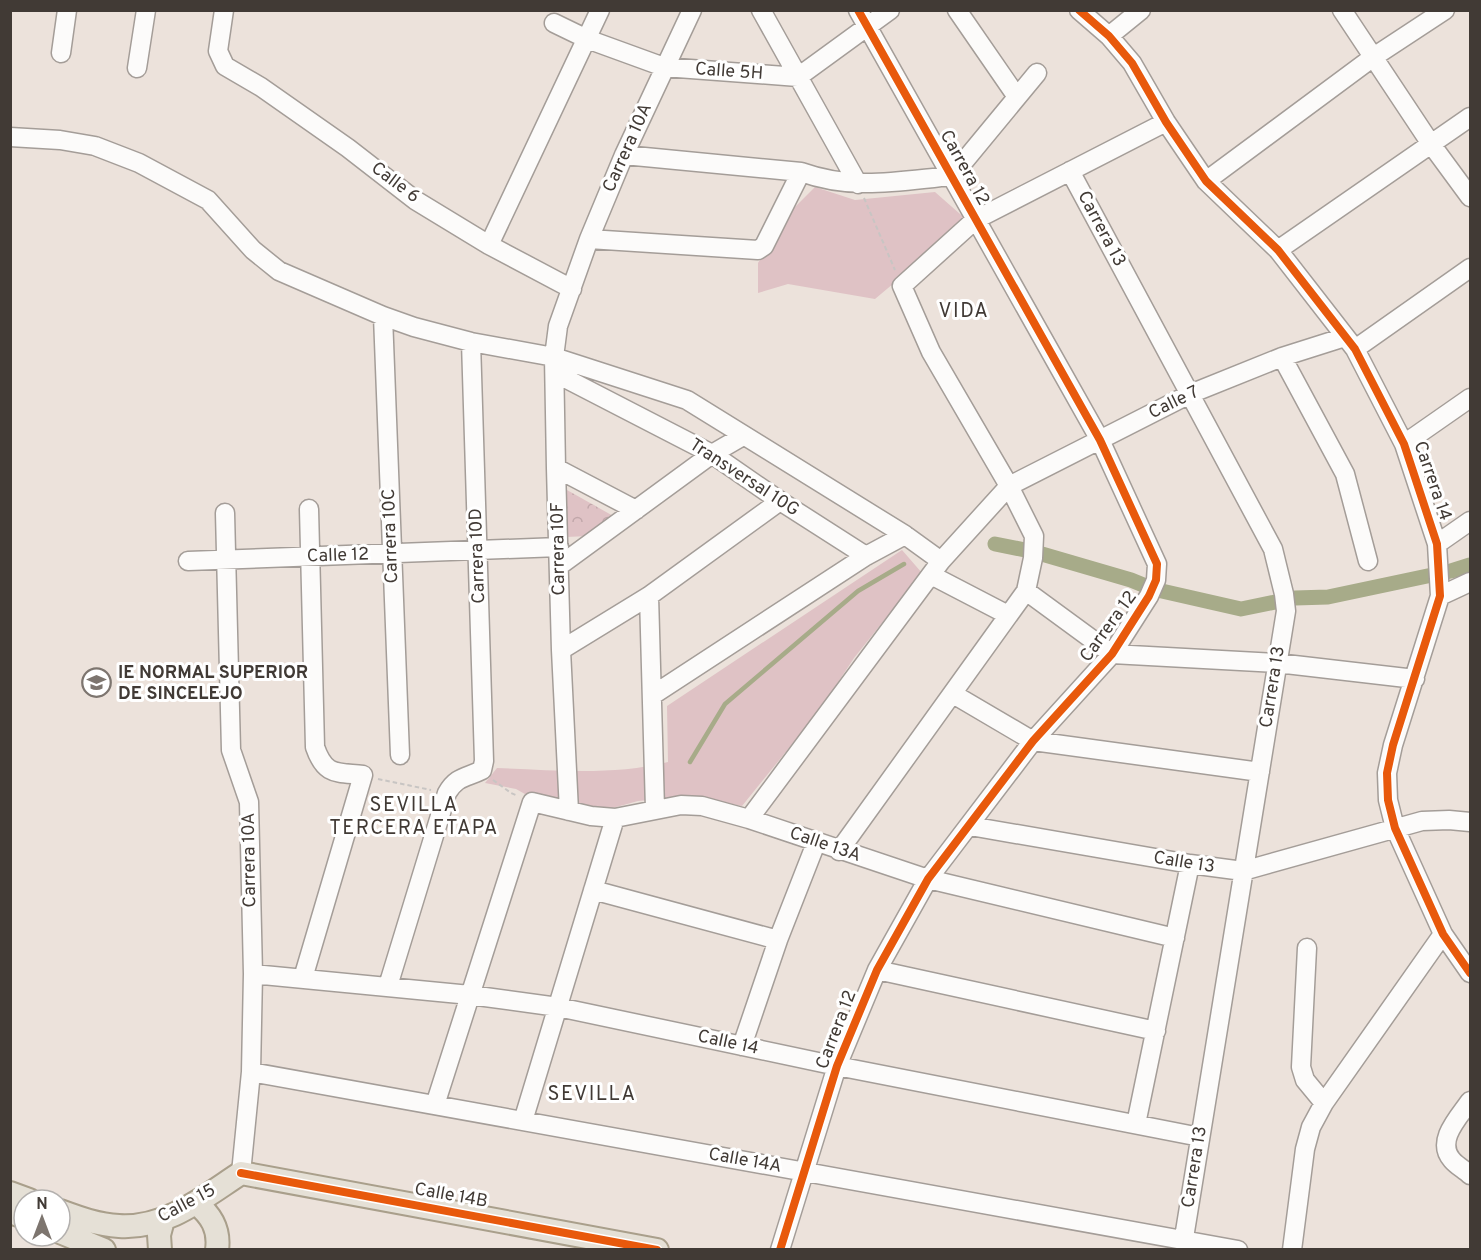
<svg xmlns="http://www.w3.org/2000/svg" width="1481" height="1260" font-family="Overpass,sans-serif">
	<defs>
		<pattern id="park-crowns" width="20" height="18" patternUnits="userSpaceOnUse" patternTransform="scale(1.5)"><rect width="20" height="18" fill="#dfc2c5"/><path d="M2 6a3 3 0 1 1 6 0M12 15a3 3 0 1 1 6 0" fill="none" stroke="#c1a7aa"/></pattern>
	</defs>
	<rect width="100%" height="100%" fill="#ece2db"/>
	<path fill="#dfc2c5" d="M815 187 855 200 935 192 968 221 875 299 788 284 758 293V263L790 212Z
		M902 550 922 573 854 658 819 711 742 806 695 796 638 801 609 809 532 798 516 789 485 783 497 768C553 770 613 776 668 762L667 706Z"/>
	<path fill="url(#park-crowns)" d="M567 490 615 517 589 536 566 537Z"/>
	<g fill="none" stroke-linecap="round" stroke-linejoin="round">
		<path stroke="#a7ab89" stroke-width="4.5" d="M690 762 725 704 858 591 904 564"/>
		<path stroke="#a7ab89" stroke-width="15" d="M995 544 1035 552 1131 580 1153 589 1241 609 1295 598 1328 597 1451 571 1470 565"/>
		<defs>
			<path id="minor" d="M224 10 218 51 225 66 261 87 348 148 415 200 489 245 572 289
				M761 10 858 184
				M957 10 1017 97
				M1079 10 1109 36 1132 63 1166 122 1206 181 1278 250 1355 349 1404 444 1437 544 1440 596 1393 745 1387 773 1388 800 1395 828 1443 934 1470 973
				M1342 10 1431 144 1470 197
				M554 23 587 39 664 67 798 77 890 10
				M1109 36 1141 10
				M61 53 67 10
				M137 68 146 10
				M10 137 60 140 95 146 139 163 208 200 253 250 279 271 383 316 414 327 471 342 554 357 687 400 905 535 941 561
				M624 155 801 172C854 191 898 181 952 176L1037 73
				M1070 171 1273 549 1284 594 1286 611 1182 1250
				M1206 181 1372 58 1445 10
				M589 239 758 250 764 246 801 172
				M489 245 600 10
				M1278 250 1470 117
				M383 316 400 755
				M1355 349 1470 268
				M1282 357 1345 474 1368 561
				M555 373 712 454 780 501 866 556
				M1404 444 1470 398
				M556 468 636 510
				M225 513 231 750 249 802 253 974 251 1072 241 1173
				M1437 544 1470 521
				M188 561 559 547
				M559 566 712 454 743 436
				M931 575 1008 615
				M1026 591 1112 654 1277 663 1415 679
				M649 596 655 809
				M1440 596 1470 582
				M561 650 649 596 780 501
				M953 694 1033 741 1260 772
				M653 695 866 556 905 535
				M569 811 561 650 556 468 554 357 558 326 589 239 624 155 692 10
				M749 819 941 561 1009 486 1190 394 1282 357 1345 337
				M970 826 1190 864 1243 871 1422 821 1449 820 1470 822
				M839 851 1026 591 1033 558 1034 536 1009 486 931 352 902 286 975 220 1166 122
				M593 890 778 940
				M1307 948 1301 1067 1305 1080 1324 1103
				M877 970 1156 1031
				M253 974 470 995 558 1007 837 1066 1200 1137
				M303 978 363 775C336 772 325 776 315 747L309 509
				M388 986 447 793C457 776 466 778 482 770L484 761 471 342
				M742 1046 778 940 816 843
				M251 1072 1238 1250
				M1470 1101C1459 1117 1435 1141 1452 1160 1457 1166 1465 1170 1470 1175
				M435 1105 532 802 591 816 615 818 681 805 702 806 749 819 928 879 1175 938
				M523 1121 615 818
				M1136 1124 1190 864
				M780 1250 837 1066 877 970 928 879 1033 741 1112 654 1149 596 1156 580 1157 564 1100 440 858 10
				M1292 1250 1305 1149 1311 1127 1324 1103 1443 934"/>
			<path id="major" d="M10 1193 29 1200
				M196 1203C211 1215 220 1229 217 1250
				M60 1211C79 1218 98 1225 119 1226 166 1229 204 1197 241 1173L657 1250
				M10 1212 24 1217
				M60 1232 104 1250
				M160 1250 159 1235 163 1220"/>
		</defs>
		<use href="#minor" stroke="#a49d98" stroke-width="21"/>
		<use href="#major" stroke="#a99f8b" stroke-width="26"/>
		<path stroke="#c8c5c3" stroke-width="2" stroke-dasharray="4.5 3" stroke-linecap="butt" d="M864 198 895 270
			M378 779 431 790
			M493 780 511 793 518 796"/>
		<use href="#minor" stroke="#fcfbfa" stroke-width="18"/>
		<use href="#major" stroke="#e5e0d6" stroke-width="22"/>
		<defs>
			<path id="cycleway" d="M1079 10 1109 36 1132 63 1166 122 1206 181 1278 250 1355 349 1404 444 1437 544 1440 596 1393 745 1387 773 1388 800 1395 828 1443 934 1470 973
				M241 1173 657 1250
				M780 1250 837 1066 877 970 928 879 1033 741 1112 654 1149 596 1156 580 1157 564 1100 440 858 10"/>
		</defs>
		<use href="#cycleway" stroke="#fff" stroke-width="11"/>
		<use href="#cycleway" stroke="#e8590c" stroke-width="8"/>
	</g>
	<defs>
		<symbol id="university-ring" viewBox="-11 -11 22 22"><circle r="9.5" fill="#fff" stroke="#7d756f" stroke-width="1.5"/><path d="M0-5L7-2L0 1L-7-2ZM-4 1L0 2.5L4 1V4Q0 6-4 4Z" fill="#7d756f"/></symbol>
	</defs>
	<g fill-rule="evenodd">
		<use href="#university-ring" x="80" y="666" width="33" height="33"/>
	</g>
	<g text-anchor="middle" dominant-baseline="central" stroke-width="6" stroke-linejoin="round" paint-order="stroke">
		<g font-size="18" fill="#413a35" stroke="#fff">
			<text transform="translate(729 72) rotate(4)">Calle 5H</text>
			<text transform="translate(628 148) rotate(-66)">Carrera 10A</text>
			<text transform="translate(964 168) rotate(61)">Carrera 12</text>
			<text transform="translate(395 183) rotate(37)">Calle 6</text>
			<text transform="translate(1101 229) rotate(62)">Carrera 13</text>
			<text transform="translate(1174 403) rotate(-26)">Calle 7</text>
			<text transform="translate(744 478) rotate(33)">Transversal 10G</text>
			<text transform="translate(1432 481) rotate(71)">Carrera 14</text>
			<text transform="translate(391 536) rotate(-92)">Carrera 10C</text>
			<text transform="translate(559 549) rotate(-91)">Carrera 10F</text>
			<text transform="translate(338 556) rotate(-2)">Calle 12</text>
			<text transform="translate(478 556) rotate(-92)">Carrera 10D</text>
			<text transform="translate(1109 627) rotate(-54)">Carrera 12</text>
			<text transform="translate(1273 687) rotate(-81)">Carrera 13</text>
			<text transform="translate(825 845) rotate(19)">Calle 13A</text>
			<text transform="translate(250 860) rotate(-91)">Carrera 10A</text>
			<text transform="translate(1184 863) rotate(9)">Calle 13</text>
			<text transform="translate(837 1030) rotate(-69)">Carrera 12</text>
			<text transform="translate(728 1043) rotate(12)">Calle 14</text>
			<text transform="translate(745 1161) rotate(10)">Calle 14A</text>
			<text transform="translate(1195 1167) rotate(-81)">Carrera 13</text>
			<text transform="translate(451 1196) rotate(10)">Calle 14B</text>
			<text transform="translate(187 1204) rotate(-28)">Calle 15</text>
		</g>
		<g font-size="18" font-weight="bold" fill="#413a35" stroke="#fff" text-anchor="start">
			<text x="118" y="673">IE NORMAL SUPERIOR<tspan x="118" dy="21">DE SINCELEJO</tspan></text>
		</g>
		<g font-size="20" letter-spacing="1.5" fill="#413a35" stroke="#fff">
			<text x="964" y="312">VIDA</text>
			<text x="414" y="806">SEVILLA<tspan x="414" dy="23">TERCERA ETAPA</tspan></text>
			<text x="592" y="1095">SEVILLA</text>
		</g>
	</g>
	<rect width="1481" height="1260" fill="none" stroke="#413a35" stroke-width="24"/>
	<g transform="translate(42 1218)"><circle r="28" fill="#ffffff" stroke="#b3b0ae" stroke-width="1.5"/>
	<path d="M0-4.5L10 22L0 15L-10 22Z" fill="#7d756f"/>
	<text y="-9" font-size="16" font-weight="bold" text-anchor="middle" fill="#413a35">N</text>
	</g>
</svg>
